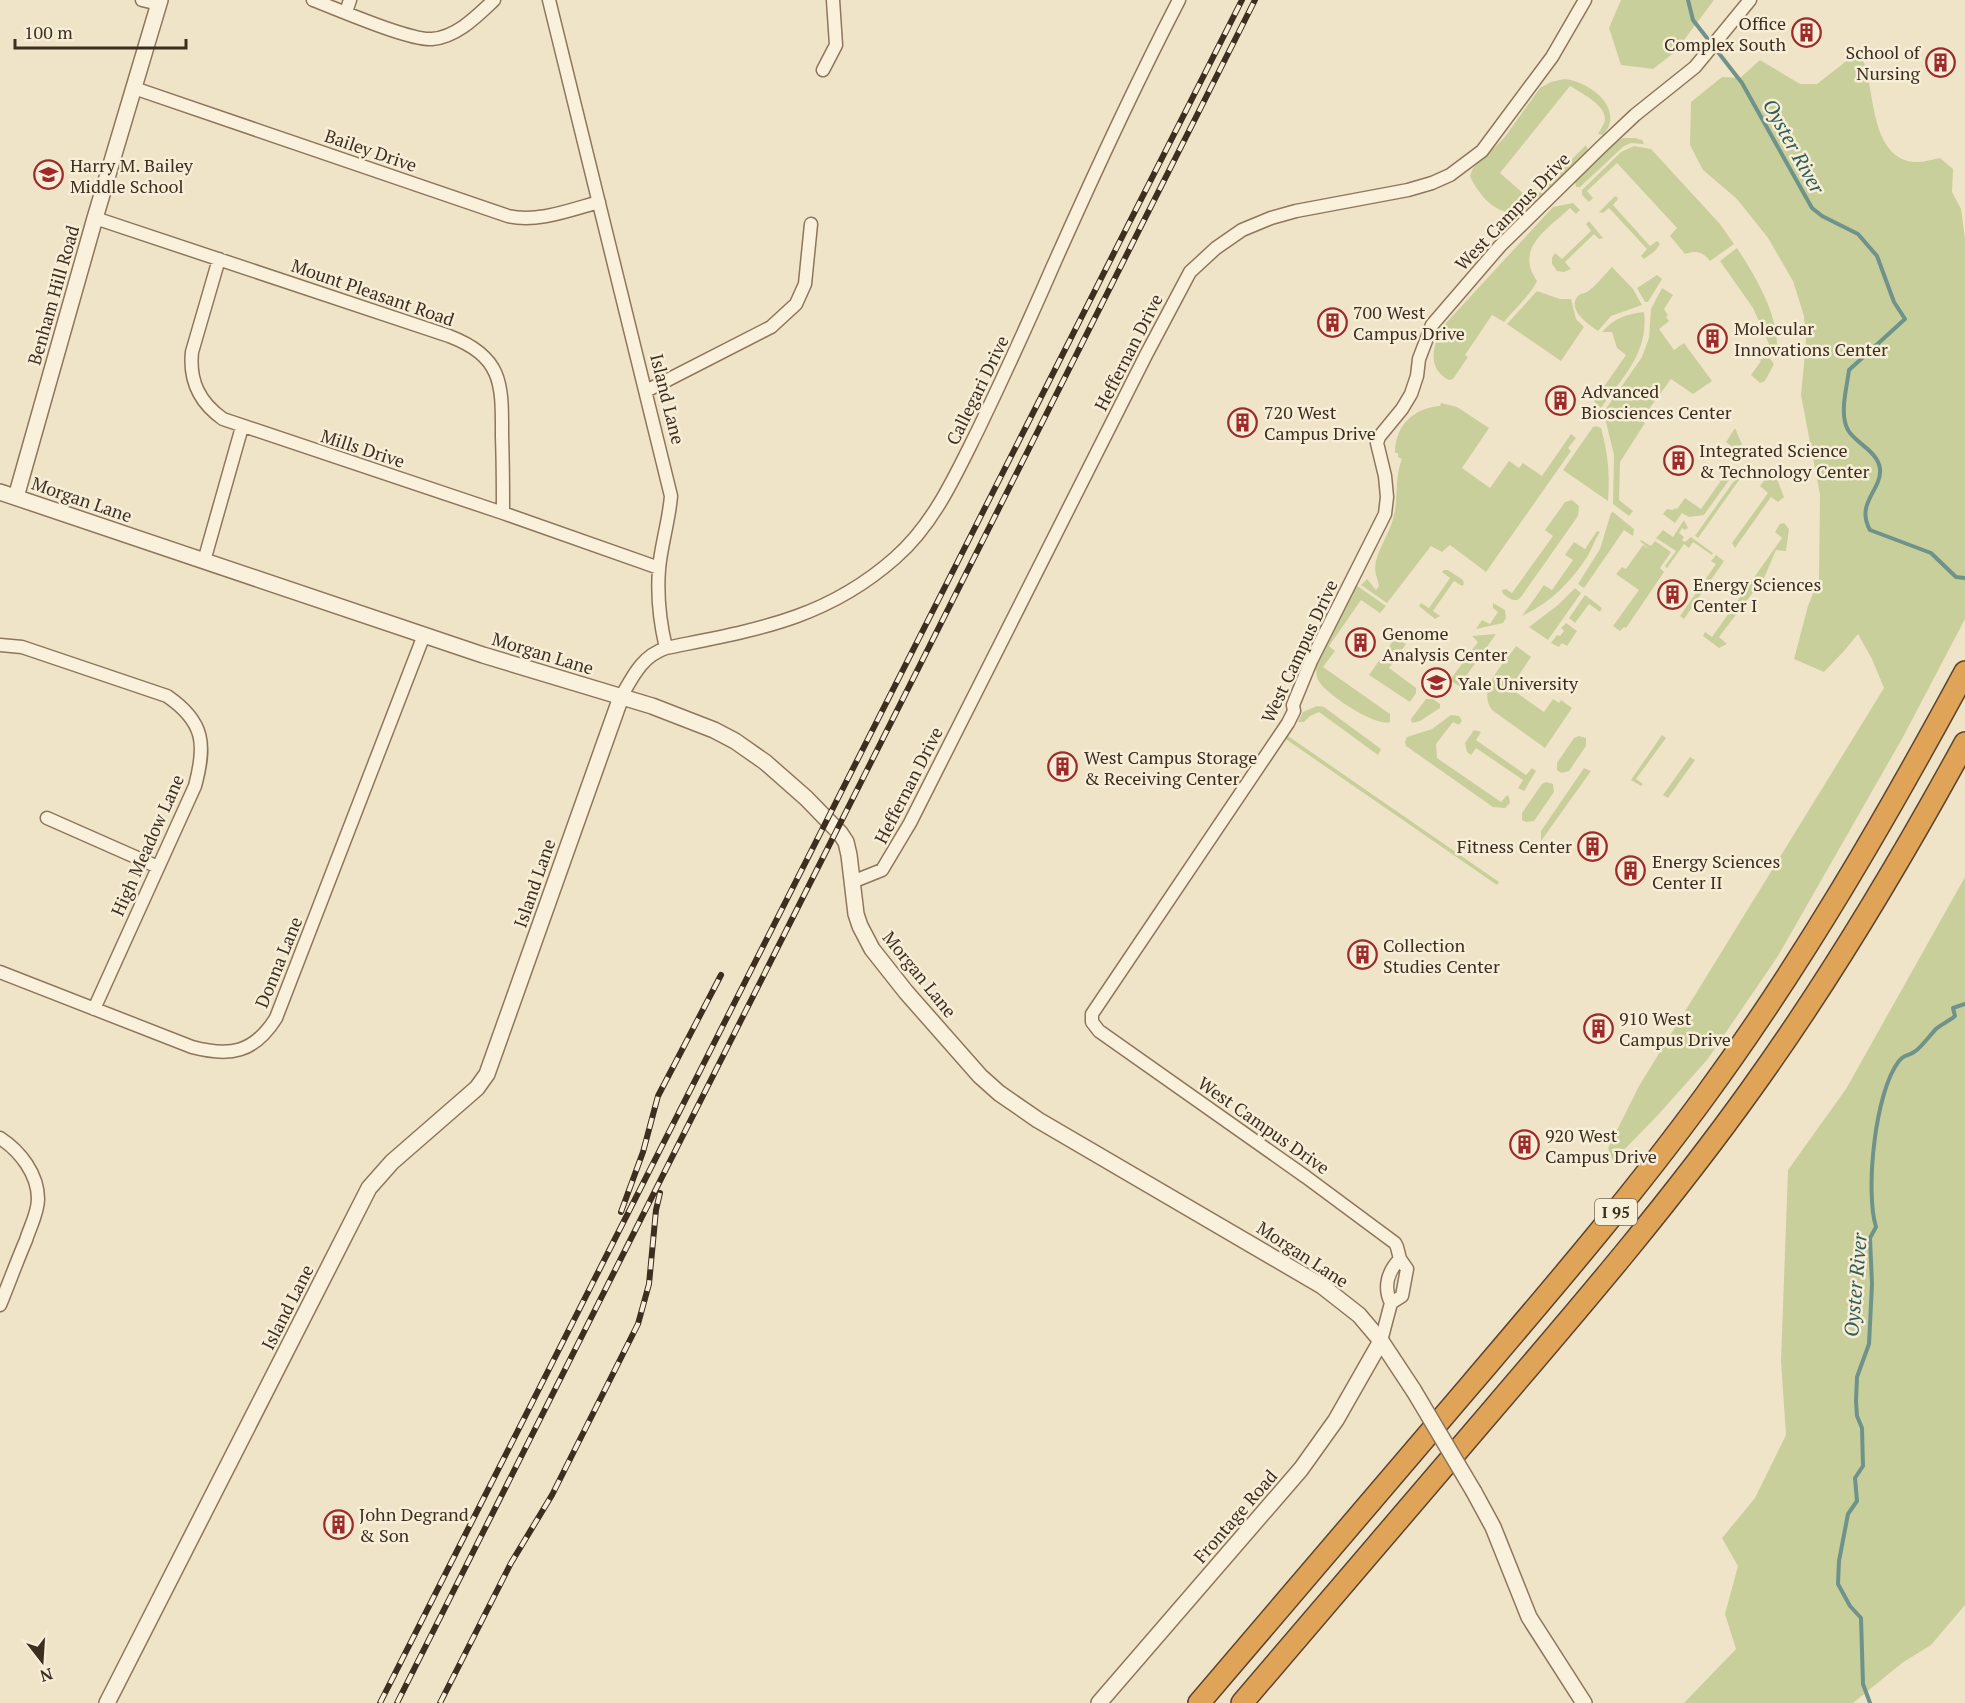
<svg xmlns="http://www.w3.org/2000/svg" width="1965" height="1703" font-family="'PT Serif',serif">
	<rect width="100%" height="100%" fill="#f0e4c8"/>
	<path fill="#c9cf9b" d="M1621 0H1714L1675 52 1653 69 1621 65 1609 28Z
		M1858 52C1861 58 1865 63 1866 69 1874 97 1873 152 1908 161 1917 164 1930 160 1940 158L1953 169 1952 192 1961 209 1965 239V619L1903 737 1778 956 1707 1060 1658 1115 1613 1161 1608 1148 1639 1086 1884 688 1872 659 1858 634 1844 651 1824 672 1794 659 1808 606 1819 579 1820 495 1801 395 1806 343 1804 316 1793 281 1768 238 1737 199 1703 170 1690 145 1691 102 1722 77 1740 78 1760 60 1800 84H1817Z
		M1564 79C1590 81 1626 109 1603 135L1598 134C1600 130 1604 125 1605 120 1606 105 1581 93 1570 86L1500 173 1531 200 1586 145 1588 150C1572 165 1542 203 1523 210 1499 220 1479 196 1470 176L1473 168 1504 138 1540 88 1551 82Z
		M1623 138H1635L1642 140 1644 144 1631 143 1624 146 1580 187H1576L1575 180 1612 144Z
		M1634 146 1651 149 1720 224 1734 244 1710 261C1703 252 1696 250 1685 254L1670 236 1677 228 1617 163 1587 191 1593 198 1589 202 1582 195V190L1621 152Z
		M1615 196 1617 197 1618 199 1613 205 1650 246 1657 241 1660 244 1655 251 1644 259 1641 256 1647 249 1609 208 1603 213 1599 212Z
		M1573 203 1580 210 1576 214 1570 208C1548 229 1514 248 1537 281 1532 293 1513 311 1504 322L1492 315 1465 355 1468 357 1453 379 1449 380C1425 368 1433 342 1446 323L1553 207Z
		M1589 221 1603 238 1599 239 1594 234 1565 262 1571 269 1564 272 1557 271 1552 264V258L1555 253 1562 259 1591 231 1586 224Z
		M1737 248C1757 279 1783 321 1776 360L1753 308 1720 261Z
		M1612 267 1633 289 1642 305 1611 316 1598 331C1589 325 1566 309 1578 296 1583 292 1581 295 1587 292 1596 286 1604 275 1612 267Z
		M1657 275 1662 279 1648 302H1645L1637 288Z
		M1662 288 1673 295 1664 309 1668 315 1666 317 1669 321 1659 329 1674 350 1684 343 1712 381 1693 394 1671 379 1641 420 1645 423 1620 462 1619 500 1633 511 1629 516 1613 504 1614 455 1604 414 1605 410 1642 357 1649 338 1651 309Z
		M1537 291 1560 299H1571L1576 319 1584 327 1561 361 1507 324Z
		M1644 312C1649 352 1623 377 1601 408L1594 401 1626 355 1617 348 1612 332H1602C1614 318 1627 314 1644 312Z
		M1768 356 1774 364 1765 381 1760 383 1751 375 1761 361 1759 360Z
		M1441 403 1457 407 1489 428 1462 468 1490 488 1509 461 1519 468 1523 463 1542 476 1571 434 1576 438 1568 448 1571 451 1486 572 1450 545 1442 552 1431 546 1387 603 1361 585 1367 579 1376 590 1379 586C1378 580 1375 574 1375 568 1376 551 1389 535 1393 519 1399 499 1394 478 1402 459L1398 457V453H1395C1395 426 1413 408 1440 406Z
		M1596 426 1601 428C1608 453 1610 475 1608 501L1563 470 1593 427Z
		M1735 428 1746 454 1745 457 1726 442Z
		M1732 469H1737L1704 515 1689 517 1682 513 1675 523 1663 514 1667 509 1673 510 1675 508 1677 509 1685 498 1701 509 1727 472Z
		M1741 471 1744 473 1698 538 1695 536Z
		M1770 472 1777 479 1784 497 1778 502 1771 497 1735 548 1732 543 1768 493 1760 486Z
		M1572 500 1579 506 1578 516 1521 597C1515 604 1509 598 1503 594L1502 590 1506 589 1512 593 1553 536 1545 530 1565 502Z
		M1613 512 1634 529 1633 536 1624 530 1584 588 1578 584 1600 549 1611 513Z
		M1684 520 1688 528 1685 530 1682 528 1679 533 1684 537 1682 540 1685 542 1691 537 1713 553 1712 555 1693 542 1689 548 1684 544 1667 568 1665 566 1676 551 1656 538 1663 530 1673 537Z
		M1784 523 1789 529 1786 551 1776 550 1764 578 1719 637 1727 644 1719 648 1703 636 1705 632 1712 637 1782 538 1775 532 1780 524Z
		M1597 531 1600 532C1595 539 1592 549 1587 557 1570 583 1550 603 1522 616L1544 585 1552 590 1573 560 1565 555 1574 542 1585 549Z
		M1641 540 1651 546 1655 541 1671 552 1660 568 1664 572 1626 628 1624 627 1620 631 1613 626 1639 590 1616 574 1622 567 1626 569 1643 545 1649 549 1640 541Z
		M1716 555 1724 561 1684 619 1680 616 1716 564 1711 561Z
		M1444 570H1448L1463 580 1464 584 1462 586 1454 581 1433 611 1440 616 1435 619 1419 606 1421 603 1429 608 1450 578 1442 572Z
		M1356 585 1386 606 1380 613 1361 600 1329 646 1335 651 1323 667 1390 714V722C1376 727 1329 696 1320 683 1316 678 1316 671 1316 665Z
		M1575 588 1581 593 1548 640 1529 627 1558 605Z
		M1585 595 1602 608 1600 612 1589 604 1575 623 1569 618Z
		M1493 603 1505 610 1506 618 1503 623 1476 629 1482 620 1490 624 1498 612 1493 608Z
		M1566 623 1577 631 1567 646 1562 643 1559 647 1551 643 1557 635 1560 636 1564 631 1561 628Z
		M1388 632 1406 644 1389 668 1416 688V693L1410 702 1369 675 1393 641 1385 636Z
		M1496 634 1459 686 1450 680 1478 642 1472 636Z
		M1516 646 1531 657 1510 688 1544 712 1553 699 1559 703 1561 700 1572 708 1545 748 1492 710C1476 689 1504 664 1516 646Z
		M1426 699H1433L1440 704V708L1420 721 1412 723 1411 719Z
		M1317 706 1324 707 1381 749 1378 755 1319 712 1310 716 1304 722H1298L1303 712Z
		M1451 715 1459 716 1462 721 1459 725 1453 722 1436 744 1437 758 1501 802 1507 795 1509 797 1510 803 1505 808 1493 807 1406 746 1405 742 1407 737 1432 729Z
		M1474 730 1481 732 1476 740 1526 775 1532 768 1536 771 1524 791 1518 788 1523 780 1476 748 1471 755 1467 752 1465 743Z
		M1274 731 1285 734 1499 882 1497 885Z
		M1662 735 1666 738 1636 779 1643 784 1641 786 1631 780Z
		M1579 736 1586 738V746L1569 771 1561 773 1557 770V763L1574 738Z
		M1690 757 1695 760 1668 798 1663 795Z
		M1584 768 1591 771 1541 841V831Z
		M1546 782 1553 784 1554 792 1534 821 1526 822 1522 820V813L1542 784Z
		M1965 877V1605L1931 1645 1902 1663 1853 1703H1684L1736 1649 1725 1614 1738 1566 1722 1538 1755 1498 1786 1435 1781 1361 1788 1170 1846 1089Z"/>
	<g fill="none" stroke-linecap="round" stroke-linejoin="round">
		<path stroke="#6f938a" stroke-width="4" d="M1688 0 1693 20 1742 83 1812 208 1822 216 1858 234 1877 256 1894 302 1905 319 1849 370C1847 387 1839 414 1848 430 1855 443 1878 451 1880 469 1882 490 1855 503 1870 530L1931 553 1956 577 1965 578
			M1870 1703 1863 1684 1861 1618 1850 1606 1838 1584 1839 1561 1848 1514 1857 1501 1855 1478 1863 1466 1862 1428 1857 1416 1856 1401 1857 1377 1869 1344 1872 1284 1870 1238 1876 1227C1865 1192 1875 1091 1899 1061 1903 1055 1908 1056 1914 1052 1920 1049 1930 1035 1936 1029 1942 1024 1949 1021 1955 1016L1953 1008 1965 1004"/>
		<defs>
			<path id="minor" d="M142 0 159 4
				M313 0C337 9 410 41 432 39 457 37 477 16 494 0
				M549 0 671 496C669 521 661 545 659 569 657 595 660 623 666 648 642 656 633 676 621 697
				M346 12 350 0
				M823 70 836 45 833 0
				M134 88 508 216C537 223 570 210 599 202
				M95 218 449 336C504 357 502 385 502 437 503 463 503 488 503 513
				M219 259 192 352C189 381 199 402 223 419L503 513 659 568
				M646 391 771 327 796 304 805 284 811 224
				M204 561 242 427
				M0 645 22 647 167 696C205 722 206 745 195 786L94 1009
				M666 648C754 630 825 620 895 558 934 524 955 476 978 430 1004 376 1029 321 1053 266 1093 176 1134 87 1179 0
				M47 818 158 867
				M852 882 882 870 910 823 1146 355 1190 272 1216 248 1242 230 1271 218 1296 211 1408 190 1432 183 1450 175 1482 151 1552 57 1585 0
				M0 972 192 1047C230 1057 254 1053 276 1018L424 635
				M0 1138C20 1151 38 1174 38 1199 38 1213 30 1227 26 1240 17 1261 9 1283 0 1305
				M1391 1303C1383 1287 1388 1271 1400 1259
				M1381 1341 1391 1303 1402 1296 1407 1269 1400 1259 1397 1247 1395 1243 1306 1177 1099 1031 1092 1022V1014L1288 723 1294 711 1293 705 1311 661 1385 514 1387 497 1385 476 1377 443 1379 437 1402 409 1411 394 1417 376 1419 359 1432 325 1500 246 1600 148 1635 115 1695 67 1750 0"/>
			<path id="tertiary" d="M0 492 483 655 652 706 714 730 735 741 765 762 806 798 840 833 846 842 849 855 856 914 860 926 872 949 906 992 980 1076 999 1093 1038 1120 1322 1286 1359 1315 1381 1341 1414 1391
				M16 497 95 218 160 0
				M1474 1492 1493 1527 1529 1617 1584 1703
				M107 1703 369 1188 392 1162 477 1088 487 1074 621 697
				M1099 1703 1301 1469 1336 1420 1381 1341"/>
			<path id="motorway" d="M1199 1703C1290 1596 1381 1489 1472 1383 1552 1289 1632 1196 1705 1096 1803 962 1886 818 1965 672
				M1242 1703C1326 1605 1410 1506 1494 1408 1583 1304 1672 1200 1752 1088 1831 978 1900 862 1965 743"/>
		</defs>
		<use href="#minor" stroke="#8d765c" stroke-width="15"/>
		<use href="#tertiary" stroke="#8d765c" stroke-width="18"/>
		<use href="#motorway" stroke="#5b4430" stroke-width="24"/>
		<use href="#minor" stroke="#faf1dc" stroke-width="12"/>
		<use href="#tertiary" stroke="#faf1dc" stroke-width="15"/>
		<use href="#motorway" stroke="#e0a458" stroke-width="21"/>
		<defs>
			<path id="rail" d="M621 1212 643 1152 658 1096 721 975
				M380 1703 1242 0
				M397 1703 1255 0
				M440 1703 511 1563 552 1495 638 1324 649 1284 656 1210 660 1193"/>
		</defs>
		<use href="#rail" stroke="#3d2e20" stroke-width="6"/>
		<use href="#rail" stroke="#f7eed8" stroke-width="4" stroke-dasharray="11" stroke-linecap="butt"/>
		<defs>
			<path id="tertiary-bridge" d="M1414 1391 1474 1492"/>
		</defs>
		<use href="#tertiary-bridge" stroke="#8d765c" stroke-width="18" stroke-linecap="butt"/>
		<use href="#tertiary-bridge" stroke="#faf1dc" stroke-width="15"/>
	</g>
	<defs>
		<symbol id="building-ring" viewBox="-11 -11 22 22"><circle r="9.5" fill="#f7eed8" stroke="#9e2a2b" stroke-width="1.5"/><path d="M-4-6H4V6H1V3H-1V6H-4ZM-2.5-4.3h1.7v1.8h-1.7ZM.8-4.3h1.7v1.8H.8ZM-2.5-1h1.7V.8h-1.7ZM.8-1h1.7V.8H.8Z" fill="#9e2a2b"/></symbol>
		<symbol id="school-ring" viewBox="-11 -11 22 22"><circle r="9.5" fill="#f7eed8" stroke="#9e2a2b" stroke-width="1.5"/><path d="M0-5L7-2L0 1L-7-2ZM-4 1L0 2.5L4 1V4Q0 6-4 4Z" fill="#9e2a2b"/></symbol>
		<symbol id="university-ring" viewBox="-11 -11 22 22"><circle r="9.5" fill="#f7eed8" stroke="#9e2a2b" stroke-width="1.5"/><path d="M0-5L7-2L0 1L-7-2ZM-4 1L0 2.5L4 1V4Q0 6-4 4Z" fill="#9e2a2b"/></symbol>
	</defs>
	<g fill-rule="evenodd">
		<use href="#building-ring" x="1790" y="16" width="33" height="33"/>
		<use href="#building-ring" x="1924" y="46" width="33" height="33"/>
		<use href="#school-ring" x="32" y="158" width="33" height="33"/>
		<use href="#building-ring" x="1316" y="306" width="33" height="33"/>
		<use href="#building-ring" x="1696" y="322" width="33" height="33"/>
		<use href="#building-ring" x="1544" y="384" width="33" height="33"/>
		<use href="#building-ring" x="1226" y="406" width="33" height="33"/>
		<use href="#building-ring" x="1662" y="444" width="33" height="33"/>
		<use href="#building-ring" x="1656" y="578" width="33" height="33"/>
		<use href="#building-ring" x="1344" y="626" width="33" height="33"/>
		<use href="#university-ring" x="1420" y="666" width="33" height="33"/>
		<use href="#building-ring" x="1046" y="750" width="33" height="33"/>
		<use href="#building-ring" x="1576" y="830" width="33" height="33"/>
		<use href="#building-ring" x="1614" y="854" width="33" height="33"/>
		<use href="#building-ring" x="1346" y="938" width="33" height="33"/>
		<use href="#building-ring" x="1582" y="1012" width="33" height="33"/>
		<use href="#building-ring" x="1508" y="1128" width="33" height="33"/>
		<use href="#building-ring" x="322" y="1508" width="33" height="33"/>
	</g>
	<g text-anchor="middle" dominant-baseline="central" stroke-width="5" stroke-linejoin="round" paint-order="stroke">
		<rect fill="#f7eed8" stroke="#756857" stroke-width="1.5" x="1595" y="1199" width="42" height="26" rx="4.5"/>
		<g font-size="16" font-weight="bold" fill="#3d2e20">
			<text x="1616" y="1212">I 95</text>
		</g>
		<g font-size="18" fill="#3d2e20" stroke="#f7eed8" text-anchor="start">
			<text x="1786" y="23" text-anchor="end">Office<tspan x="1786" dy="21">Complex South</tspan></text>
			<text x="1920" y="52" text-anchor="end">School of<tspan x="1920" dy="21">Nursing</tspan></text>
			<text x="70" y="165">Harry M. Bailey<tspan x="70" dy="21">Middle School</tspan></text>
			<text x="1353" y="312">700 West<tspan x="1353" dy="21">Campus Drive</tspan></text>
			<text x="1734" y="328">Molecular<tspan x="1734" dy="21">Innovations Center</tspan></text>
			<text x="1581" y="391">Advanced<tspan x="1581" dy="21">Biosciences Center</tspan></text>
			<text x="1264" y="412">720 West<tspan x="1264" dy="21">Campus Drive</tspan></text>
			<text x="1699" y="450">Integrated Science<tspan x="1699" dy="21">&amp; Technology Center</tspan></text>
			<text x="1693" y="584">Energy Sciences<tspan x="1693" dy="21">Center I</tspan></text>
			<text x="1382" y="633">Genome<tspan x="1382" dy="21">Analysis Center</tspan></text>
			<text x="1458" y="683">Yale University</text>
			<text x="1084" y="757">West Campus Storage<tspan x="1084" dy="21">&amp; Receiving Center</tspan></text>
			<text x="1572" y="846" text-anchor="end">Fitness Center</text>
			<text x="1652" y="861">Energy Sciences<tspan x="1652" dy="21">Center II</tspan></text>
			<text x="1383" y="945">Collection<tspan x="1383" dy="21">Studies Center</tspan></text>
			<text x="1619" y="1018">910 West<tspan x="1619" dy="21">Campus Drive</tspan></text>
			<text x="1545" y="1135">920 West<tspan x="1545" dy="21">Campus Drive</tspan></text>
			<text x="359" y="1514">John Degrand<tspan x="359" dy="21">&amp; Son</tspan></text>
		</g>
		<g font-size="18" fill="#3d2e20" stroke="#f7eed8">
			<text transform="translate(371 150) rotate(19)">Bailey Drive</text>
			<text transform="translate(1512 211) rotate(-46)">West Campus Drive</text>
			<text transform="translate(373 292) rotate(19)">Mount Pleasant Road</text>
			<text transform="translate(53 295) rotate(-74)">Benham Hill Road</text>
			<text transform="translate(1128 352) rotate(-63)">Heffernan Drive</text>
			<text transform="translate(977 390) rotate(-64)">Callegari Drive</text>
			<text transform="translate(668 399) rotate(76)">Island Lane</text>
			<text transform="translate(363 448) rotate(18)">Mills Drive</text>
			<text transform="translate(82 499) rotate(19)">Morgan Lane</text>
			<text transform="translate(1299 651) rotate(-65)">West Campus Drive</text>
			<text transform="translate(543 653) rotate(17)">Morgan Lane</text>
			<text transform="translate(908 785) rotate(-63)">Heffernan Drive</text>
			<text transform="translate(147 845) rotate(-66)">High Meadow Lane</text>
			<text transform="translate(534 883) rotate(-71)">Island Lane</text>
			<text transform="translate(278 962) rotate(-68)">Donna Lane</text>
			<text transform="translate(920 974) rotate(51)">Morgan Lane</text>
			<text transform="translate(1264 1125) rotate(35)">West Campus Drive</text>
			<text transform="translate(1303 1254) rotate(33)">Morgan Lane</text>
			<text transform="translate(287 1307) rotate(-63)">Island Lane</text>
			<text transform="translate(1235 1516) rotate(-49)">Frontage Road</text>
		</g>
		<g font-size="20" font-style="italic" fill="#2f5d5a" stroke="#f7eed8">
			<text transform="translate(1794 146) rotate(61)">Oyster River</text>
			<text transform="translate(1855 1285) rotate(-85)">Oyster River</text>
		</g>
	</g>
	<g transform="translate(42 1661) rotate(163)" stroke="#f7eed8" stroke-width="4.5" paint-order="stroke">
	<path d="M0-4.5L10 22L0 15L-10 22Z" fill="#3d2e20"/>
	<text y="-9" font-size="16" font-weight="bold" text-anchor="middle" fill="#3d2e20">N</text>
	</g>
	<path d="M15 39v9h171v-9" fill="none" stroke="#3d2e20" stroke-width="3"/>
	<text x="24" y="39" font-size="18" fill="#3d2e20" stroke="#f7eed8" stroke-width="4.5" paint-order="stroke">100 m</text>
</svg>
